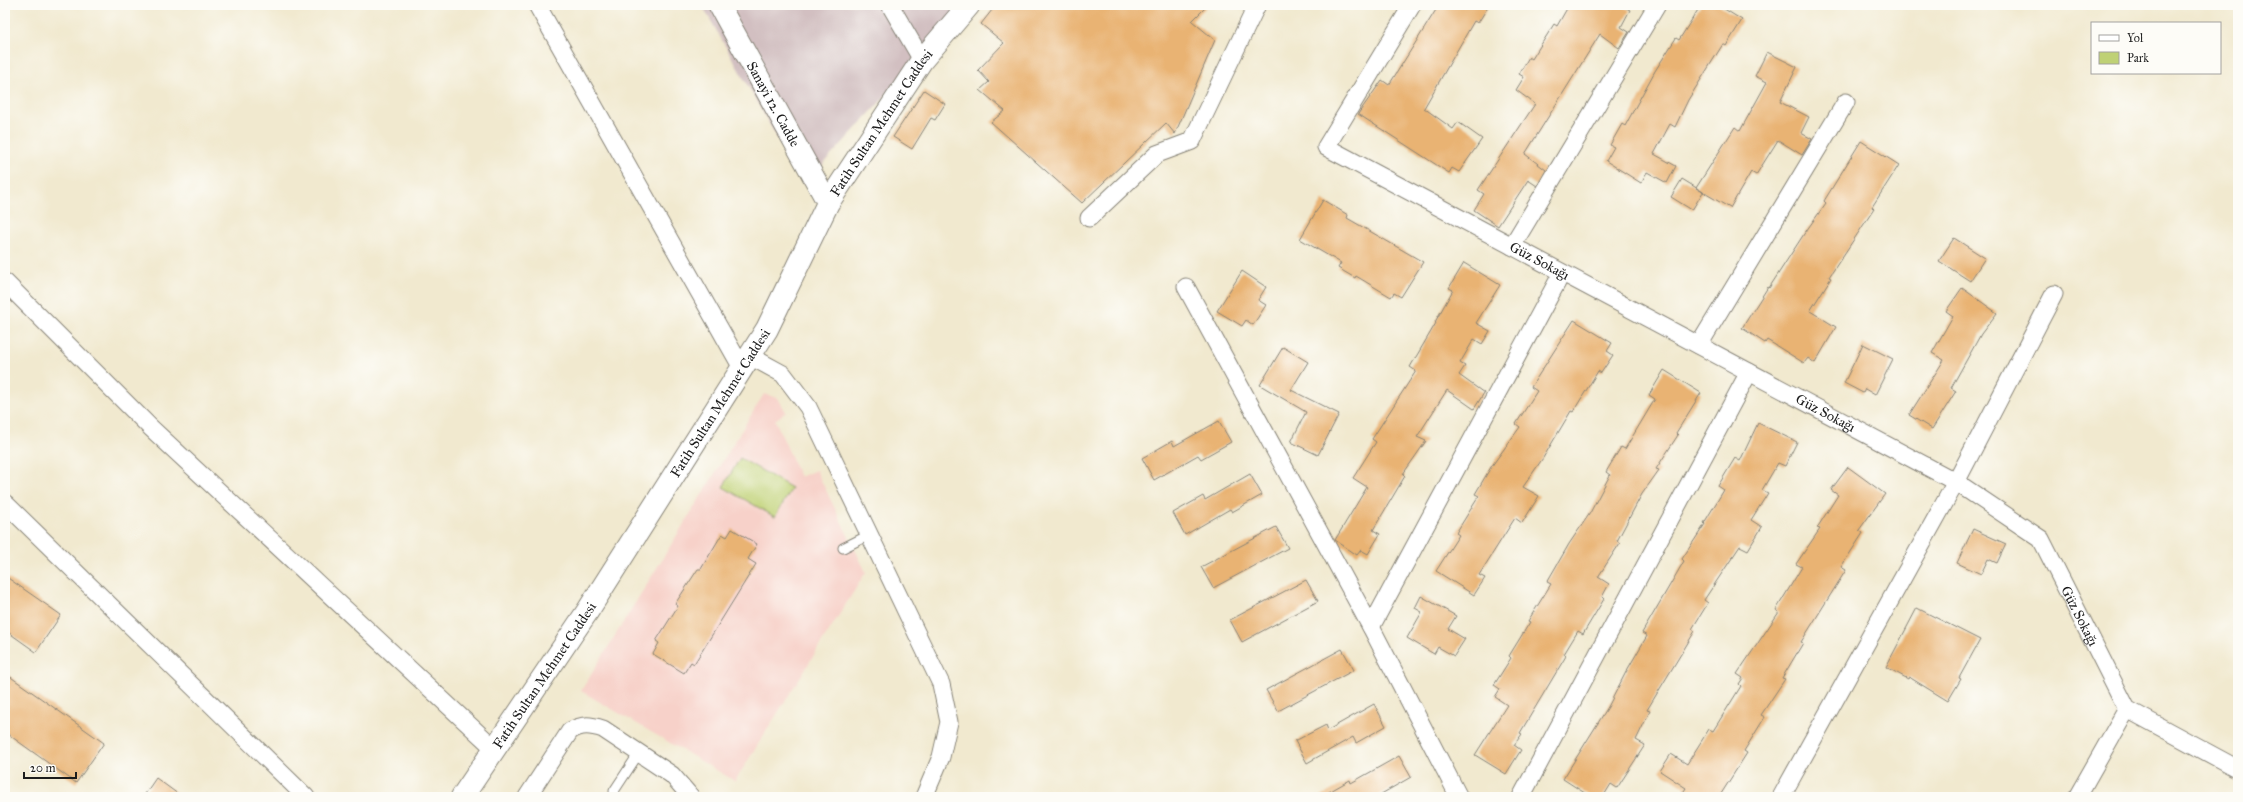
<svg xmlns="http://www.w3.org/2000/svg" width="2243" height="802" font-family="'IM FELL Great Primer',serif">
	<rect width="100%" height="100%" fill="#fdfcf7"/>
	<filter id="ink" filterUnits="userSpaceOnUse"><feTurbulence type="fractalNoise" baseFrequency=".025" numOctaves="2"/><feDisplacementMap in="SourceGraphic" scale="8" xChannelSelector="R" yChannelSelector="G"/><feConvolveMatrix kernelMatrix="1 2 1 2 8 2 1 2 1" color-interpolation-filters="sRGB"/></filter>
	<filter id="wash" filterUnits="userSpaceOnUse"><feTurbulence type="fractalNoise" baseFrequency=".012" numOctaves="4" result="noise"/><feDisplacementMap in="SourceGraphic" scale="16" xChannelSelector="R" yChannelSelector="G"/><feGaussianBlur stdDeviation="0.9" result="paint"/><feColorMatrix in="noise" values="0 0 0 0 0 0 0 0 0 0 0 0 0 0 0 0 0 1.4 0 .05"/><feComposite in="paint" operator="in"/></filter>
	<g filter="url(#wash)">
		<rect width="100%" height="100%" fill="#f1e9cf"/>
		<path fill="#f7d1c9" d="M764 394 778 398 786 412 775 420 800 477 816 470 866 572 735 781 581 691Z"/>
		<path fill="#d2bfc1" d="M702 5H969L804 185Z"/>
		<path fill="#bfd175" stroke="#6e7648" d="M740 458 792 488 775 517 723 487Z"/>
		<g id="blocks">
			<path fill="#e9b373" d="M996 5H1208L1192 21 1215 40 1175 134 1166 123 1082 203 991 122 1005 111 980 90 989 82 978 70 1004 43 981 24Z
				M1439 5H1489L1478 23 1474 21 1424 108 1453 129 1458 122 1482 139 1459 172 1452 168 1449 173 1358 114 1382 80 1389 85Z
				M1569 5H1621L1630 10 1621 27 1629 32 1619 48 1600 34 1525 154 1546 170 1537 186 1528 180 1498 226 1474 210 1484 194 1478 190 1535 104 1516 90 1524 77 1519 74 1529 57 1532 59 1554 24 1557 26Z
				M1701 5H1718L1742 20 1726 46 1723 44 1688 100 1675 127 1670 124 1654 154 1676 166 1667 183 1647 172 1641 183 1606 161 1614 147 1610 145 1622 124 1625 126 1655 71 1676 38 1679 40Z
				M1767 52 1797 67 1780 102 1809 117 1801 133 1812 139 1802 155 1778 140 1756 175 1751 172 1730 208 1696 188 1735 127 1740 131 1767 82 1755 76Z
				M924 90 945 104 935 120 931 118 912 149 893 137Z
				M1861 141 1899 165 1872 207 1874 209 1829 277 1831 278 1810 311 1836 327 1815 363 1808 358 1804 363 1767 340 1765 343 1742 328 1768 287 1769 288 1804 234 1826 203 1824 201Z
				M1682 179 1703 192 1692 210 1671 197Z
				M1323 200 1348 215 1347 218 1423 262 1401 297 1394 293 1391 297 1356 276 1355 278 1338 268 1341 263 1300 239Z
				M1954 238 1985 258 1970 281 1939 261Z
				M1464 263 1500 285 1476 323 1490 331 1482 344 1474 339 1460 363 1465 366 1459 375 1484 393 1474 409 1447 390 1417 437 1426 441 1403 474 1405 476 1373 530 1380 534 1368 554 1361 550 1357 555 1335 540 1367 487 1353 478 1376 442 1372 439 1416 371 1410 367 1436 323 1435 322 1453 290 1449 288Z
				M1242 271 1266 287 1258 300 1266 305 1253 325 1246 320 1242 326 1217 311Z
				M1962 288 1997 313 1981 334 1951 388 1956 391 1932 429 1909 415 1944 360 1932 353 1953 316 1946 311Z
				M1574 320 1612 343 1607 351 1613 355 1601 373 1598 371 1573 412 1571 411 1543 458 1523 487 1539 496 1522 523 1515 518 1479 575 1485 578 1474 595 1436 571 1459 535 1456 533 1479 496 1475 494 1491 467 1520 427 1516 424 1537 391 1531 387Z
				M1863 344 1893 359 1875 395 1865 389 1863 393 1844 383Z
				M1283 347 1308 362 1291 390 1339 414 1318 455 1291 442 1306 412 1260 385Z
				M1664 370 1701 393 1676 433 1678 435 1656 469 1659 470 1642 494 1617 541 1620 543 1598 577 1609 584 1602 597 1604 599 1583 634 1578 631 1564 654 1566 656 1520 733 1522 734 1514 745 1521 750 1506 774 1475 755 1507 705 1495 697 1500 689 1494 685 1511 658 1509 656 1530 622 1528 621 1551 584 1547 582 1569 544 1590 513 1610 475 1606 472 1621 447 1625 449 1655 399 1649 395Z
				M1219 421 1231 442 1201 459 1198 455 1154 480 1142 458 1172 441 1174 446Z
				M1758 423 1797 442 1785 466 1778 463 1762 490 1768 493 1751 520 1762 527 1748 550 1740 546 1704 600 1708 603 1692 629 1695 631 1647 710 1650 711 1636 740 1645 745 1617 788 1611 784 1603 797H1591L1563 779 1608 707 1626 672 1647 636 1642 633 1684 561 1682 559 1705 524 1704 523 1724 490 1718 486 1735 458 1740 461Z
				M1848 467 1885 494 1859 530 1863 533 1841 567 1846 570 1801 642 1803 643 1782 678 1785 679 1761 715 1765 717 1744 751 1747 753 1719 797H1680L1686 788 1660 771 1671 754 1687 764 1709 729 1713 731 1741 686 1739 684 1743 678 1737 674 1779 612 1776 610 1802 567 1796 564 1820 529 1817 528 1838 495 1831 490Z
				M1250 474 1262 495 1232 512 1230 509 1185 535 1173 513 1203 496 1205 500Z
				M1276 527 1288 548 1213 588 1201 567Z
				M732 529 757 544 748 559 756 564 694 664 691 662 684 673 653 654 659 643 656 641 678 606 675 604 698 569H701L722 534 727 537Z
				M1973 529 2006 544 1997 563 1988 559 1981 574 1957 563Z
				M5 576 61 615 36 652 5 630Z
				M1306 580 1318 601 1242 642 1230 620Z
				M1421 596 1456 616 1448 629 1465 639 1454 656 1438 647 1434 654 1407 638 1422 612 1415 608Z
				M1917 608 1980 640 1959 678 1961 679 1948 701 1909 677 1908 679 1886 667Z
				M1342 649 1354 670 1278 711 1266 690Z
				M5 673 104 743 76 783 5 732Z
				M1374 704 1386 726 1356 743 1353 737 1307 763 1295 741 1326 725 1328 730Z
				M1399 756 1411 777 1376 797H1320L1350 780 1351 783Z
				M156 778 182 797H143Z"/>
		</g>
	</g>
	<g filter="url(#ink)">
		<use href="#blocks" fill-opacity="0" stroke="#868276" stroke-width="1"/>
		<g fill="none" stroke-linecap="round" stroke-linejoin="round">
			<defs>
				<path id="service" d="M843 548 869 535
					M614 791 639 753"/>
				<g id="minor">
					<path d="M537 5 742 368"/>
					<path d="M890 5 922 60"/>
					<path id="s1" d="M1412 5 1326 147 1956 482 2041 539 2127 709 2238 769"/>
					<path d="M1089 218 1157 154 1192 141 1257 5"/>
					<path d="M1512 246 1657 5"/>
					<path d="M5 282 151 428 495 749"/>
					<path d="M1186 287 1371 627 1459 797"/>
					<path d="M1699 345 1846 102"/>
					<path d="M750 356 783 374 808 407 941 684 949 722 941 757 924 797"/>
					<path d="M5 503 306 797"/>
					<path d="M1371 627 1562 273"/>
					<path d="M527 797 570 731C582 724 590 725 603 729L672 775 691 797"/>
					<path d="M1521 797 1749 372"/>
					<path d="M1781 797 1956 482 2054 294"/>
					<path d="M2077 797 2127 709"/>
				</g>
				<g id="tertiary">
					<path id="s2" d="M719 5 828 203"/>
				</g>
				<g id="secondary">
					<path id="s3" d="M462 797 587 612 767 329 828 203 922 60 969 5"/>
				</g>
			</defs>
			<use href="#service" stroke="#868276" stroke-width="11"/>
			<use href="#minor" stroke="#868276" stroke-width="19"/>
			<use href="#tertiary" stroke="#868276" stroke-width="23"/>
			<use href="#secondary" stroke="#868276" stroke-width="24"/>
			<use href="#service" stroke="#fff" stroke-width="9"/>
			<use href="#minor" stroke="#fff" stroke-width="17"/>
			<use href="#tertiary" stroke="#fff" stroke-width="21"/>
			<use href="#secondary" stroke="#fff" stroke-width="22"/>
		</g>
	</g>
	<g text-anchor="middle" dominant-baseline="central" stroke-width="3" stroke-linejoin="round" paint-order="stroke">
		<g font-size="14" fill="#1c1c1c" stroke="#fdfcf7">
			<text stroke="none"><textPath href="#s2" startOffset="113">Sanayi 12. Cadde</textPath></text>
			<text stroke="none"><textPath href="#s3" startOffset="795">Fatih Sultan Mehmet Caddesi</textPath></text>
			<text stroke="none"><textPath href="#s1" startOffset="408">Güz Sokağı</textPath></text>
			<text stroke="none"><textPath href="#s3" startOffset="471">Fatih Sultan Mehmet Caddesi</textPath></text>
			<text stroke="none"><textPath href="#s1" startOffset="732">Güz Sokağı</textPath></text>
			<text stroke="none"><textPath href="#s1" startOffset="1068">Güz Sokağı</textPath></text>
			<text stroke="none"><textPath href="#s3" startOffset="147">Fatih Sultan Mehmet Caddesi</textPath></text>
		</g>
	</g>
	<rect width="2243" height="802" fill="none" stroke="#fdfcf7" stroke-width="20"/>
	<rect x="2091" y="22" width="130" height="52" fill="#fdfcf7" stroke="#a3a29f"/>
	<rect x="2099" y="35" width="20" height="6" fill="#ffffff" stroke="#a3a29f"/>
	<text x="2127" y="42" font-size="12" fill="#1c1c1c">Yol</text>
	<rect x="2099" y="52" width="20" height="12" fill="#bfd175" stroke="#a3a29f"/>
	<text x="2127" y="62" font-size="12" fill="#1c1c1c">Park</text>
	<path d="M24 772v6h52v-6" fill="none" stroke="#1c1c1c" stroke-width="2"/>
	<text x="30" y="772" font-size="12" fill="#1c1c1c" stroke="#fdfcf7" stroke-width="3" paint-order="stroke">20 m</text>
</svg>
